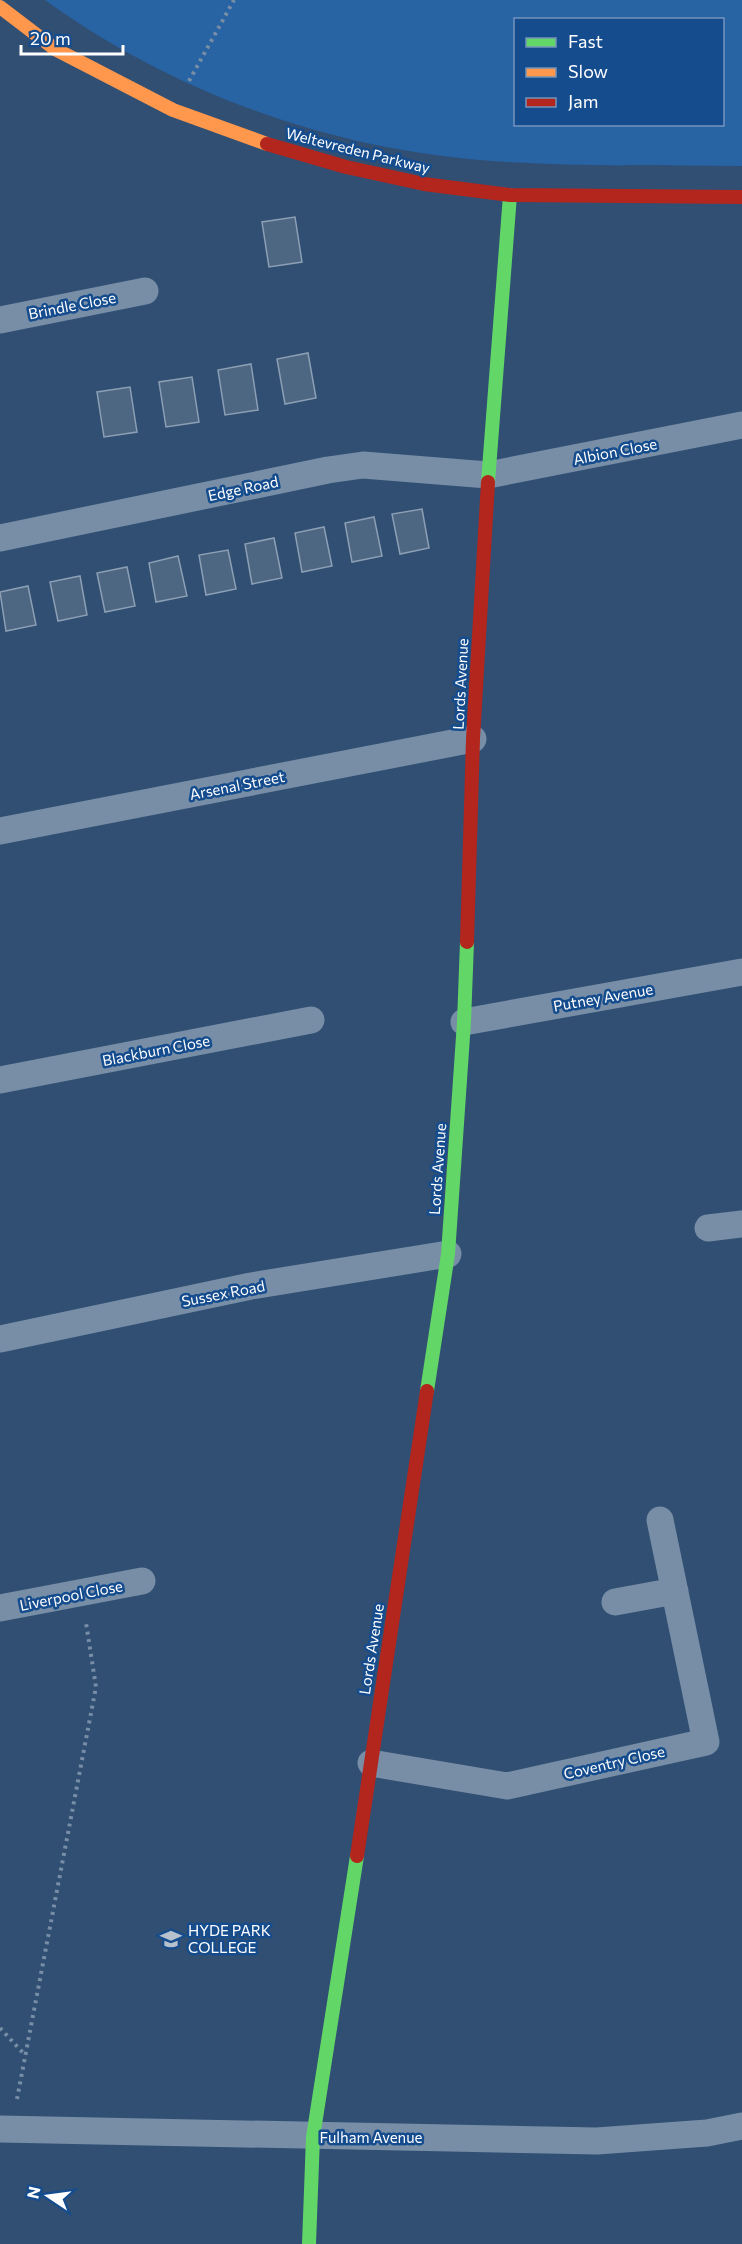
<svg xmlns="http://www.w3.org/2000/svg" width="742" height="2244" font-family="Commissioner,sans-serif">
	<rect width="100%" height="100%" fill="#304f73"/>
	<path fill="#2863a4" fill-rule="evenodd" d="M45 0H742V166C659 165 575 167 492 161 333 150 175 94 45 0ZM516 20H722V124H516Z"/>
	<path fill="#4d6682" stroke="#8c9fb4" stroke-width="1.5" d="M295 217 302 262 269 267 262 222Z
		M308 353 316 398 285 404 277 359Z
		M251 364 258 410 225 415 218 370Z
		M192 377 199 422 166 427 159 382Z
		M130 387 137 432 104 437 97 392Z
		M422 509 429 548 400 554 392 514Z
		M374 517 382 556 352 562 345 523Z
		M324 527 332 566 302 572 295 533Z
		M274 538 282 578 252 584 245 544Z
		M228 550 236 589 206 595 199 555Z
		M178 556 187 596 156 602 149 563Z
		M127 567 135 606 105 612 97 573Z
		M80 576 87 615 58 621 50 582Z
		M28 586 36 625 6 631 0 592Z"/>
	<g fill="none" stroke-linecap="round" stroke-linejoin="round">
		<path stroke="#778ea6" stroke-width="4" stroke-dasharray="3 4.5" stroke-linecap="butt" d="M189 81 234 0
			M0 2028 25 2055
			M17 2099 96 1687 86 1623"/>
		<path stroke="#778ea6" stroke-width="27" d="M0 320 145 291
			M0 538 328 470 363 465 488 475 742 425
			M0 831 473 739
			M464 1022 742 972
			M0 1080 311 1020
			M708 1228 742 1224
			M0 1339 251 1286 448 1254
			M615 1602 675 1591
			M0 1608 142 1581
			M371 1763 507 1786 706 1742 660 1520
			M0 2129 597 2141 707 2133 742 2126"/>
		<path stroke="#63d668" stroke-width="14" d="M488 482 510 195
			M427 1391 448 1254 464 1022 467 942
			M309 2244 313 2137 357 1856"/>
		<path stroke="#ff974d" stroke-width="14" d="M0 7 55 49 173 110 267 144"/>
		<path stroke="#b3261e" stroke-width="14" d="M267 144 346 167 424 184 510 195 742 197
			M467 942 473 739 488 482
			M357 1856 427 1391"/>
	</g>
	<defs>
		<symbol id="school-bare" viewBox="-9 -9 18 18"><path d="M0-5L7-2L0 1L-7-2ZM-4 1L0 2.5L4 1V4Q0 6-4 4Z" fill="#b7c1ce" stroke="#154c8e" stroke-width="2.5" paint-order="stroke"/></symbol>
	</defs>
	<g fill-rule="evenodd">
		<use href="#school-bare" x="156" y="1924" width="30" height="30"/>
	</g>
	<g text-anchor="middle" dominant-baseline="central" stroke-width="5" stroke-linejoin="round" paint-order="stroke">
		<g font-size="15" fill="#fff" stroke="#154c8e">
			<text transform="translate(358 150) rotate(14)">Weltevreden Parkway</text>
			<text transform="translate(72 305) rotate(-11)">Brindle Close</text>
			<text transform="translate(615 451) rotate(-11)">Albion Close</text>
			<text transform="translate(243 488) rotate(-12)">Edge Road</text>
			<text transform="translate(460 684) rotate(-87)">Lords Avenue</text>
			<text transform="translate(237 785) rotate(-11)">Arsenal Street</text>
			<text transform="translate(603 997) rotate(-10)">Putney Avenue</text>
			<text transform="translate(156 1050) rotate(-11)">Blackburn Close</text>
			<text transform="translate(437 1169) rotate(-86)">Lords Avenue</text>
			<text transform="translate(223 1293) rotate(-11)">Sussex Road</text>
			<text transform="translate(71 1595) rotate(-11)">Liverpool Close</text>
			<text transform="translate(371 1649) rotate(-81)">Lords Avenue</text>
			<text transform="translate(614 1762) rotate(-13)">Coventry Close</text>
			<text x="371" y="2137">Fulham Avenue</text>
		</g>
		<g font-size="15" fill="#fff" stroke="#154c8e" text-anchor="start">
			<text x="188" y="1930">HYDE PARK<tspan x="188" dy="17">COLLEGE</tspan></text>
		</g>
	</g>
	<rect x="514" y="18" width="210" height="108" fill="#154c8e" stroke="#7394bb" stroke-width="1.5"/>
	<rect x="526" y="38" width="30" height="9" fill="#63d668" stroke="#7394bb" stroke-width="1.5"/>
	<text x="568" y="48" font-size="18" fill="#ffffff">Fast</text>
	<rect x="526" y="68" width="30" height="9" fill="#ff974d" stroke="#7394bb" stroke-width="1.5"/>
	<text x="568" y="78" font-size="18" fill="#ffffff">Slow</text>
	<rect x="526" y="98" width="30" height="9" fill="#b3261e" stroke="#7394bb" stroke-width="1.5"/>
	<text x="568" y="108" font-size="18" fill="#ffffff">Jam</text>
	<g transform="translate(48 2196) rotate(283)" stroke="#154c8e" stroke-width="4.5" paint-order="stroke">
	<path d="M0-4.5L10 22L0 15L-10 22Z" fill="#ffffff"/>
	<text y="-9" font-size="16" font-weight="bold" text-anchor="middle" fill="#ffffff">N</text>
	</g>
	<path d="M21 45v9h102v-9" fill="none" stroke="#ffffff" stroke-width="3"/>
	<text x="30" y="45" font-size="18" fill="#ffffff" stroke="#154c8e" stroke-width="4.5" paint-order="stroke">20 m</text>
</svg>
